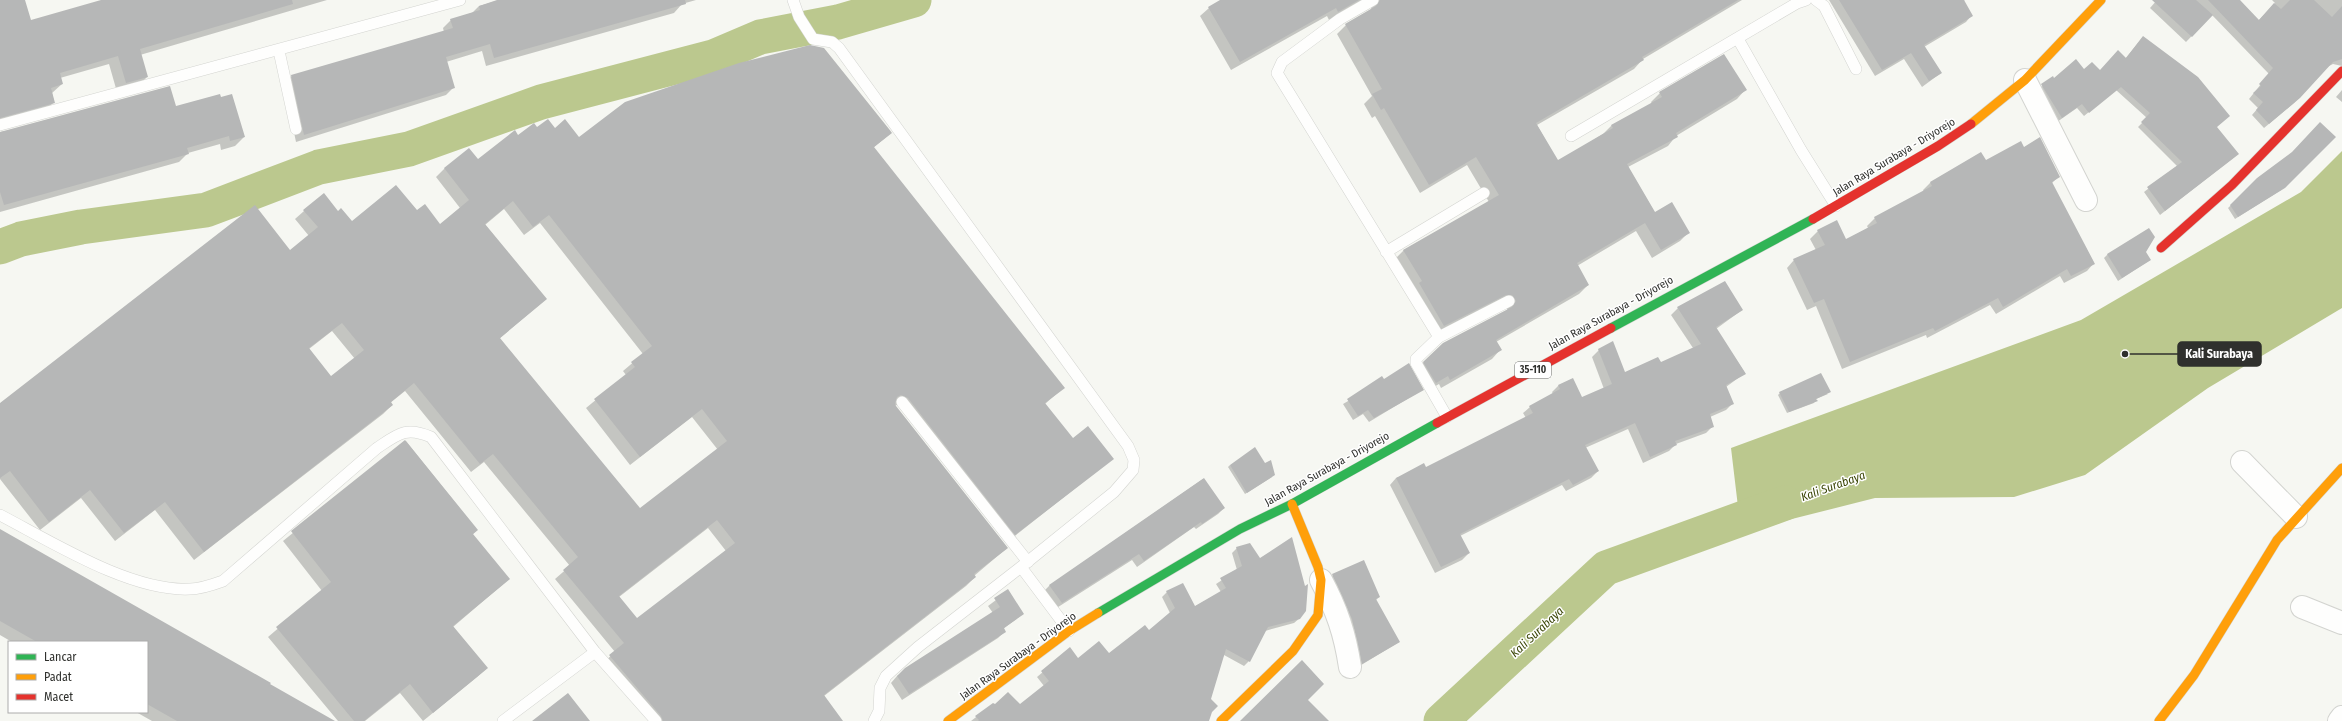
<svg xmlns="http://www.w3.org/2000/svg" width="2342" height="721" font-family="'Fira Sans Condensed',sans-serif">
	<rect width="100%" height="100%" fill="#f6f7f2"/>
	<path fill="#bbc88e" d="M2342 151V308L2208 388 2085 475 2014 497 1875 498 1741 532 1731 448 2081 320 2301 192Z"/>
	<path fill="#0003" fill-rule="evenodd" d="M0 0H24L30 22 104 0H327L140 55 147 77 138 86 117 92 109 64 60 78 62 84 52 93 54 102 45 111 0 124Z
		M501 0H696L682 4 674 13 486 66 482 51 446 62 454 87 446 95 296 142 284 84 292 76 444 32 443 28 451 20 472 13 479 6Z
		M1222 0H1742L1643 59 1634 69 1537 125 1558 162 1603 134 1612 125 1652 104 1651 102 1660 93 1745 90 1737 99 1676 136 1668 146 1628 167 1655 213 1689 232 1680 241 1652 258 1636 231 1577 266 1588 285 1579 294 1496 342 1500 350 1492 359 1441 388 1439 384 1427 391 1415 371 1424 362 1508 311 1504 303 1435 335 1395 259 1404 250 1489 202 1467 165 1420 193 1375 116 1372 118 1364 104 1372 96 1337 34 1346 25 1372 10 1368 3 1360 2 1329 20 1327 16 1231 70 1200 16 1209 8Z
		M1829 0H1965L1963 1 1972 15 1966 22 1924 47 1941 73 1922 87 1904 59 1875 76Z
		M2157 0H2239L2258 21 2275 3 2272 0H2342V66L2333 64 2327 67 2294 103 2264 128 2252 115 2258 108 2249 99 2269 74 2212 15 2186 42 2150 8Z
		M2143 37 2216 127 2233 158 2160 215 2144 192 2177 166 2138 127 2147 118 2116 90 2084 116 2077 108 2057 122 2037 89 2054 80 2084 71H2100L2125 59Z
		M2342 90V102L2336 97Z
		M175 108 244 137 235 146 221 150 220 144 188 153 179 162 0 212V132Z
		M537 128 554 129 579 139 891 133 873 148 1063 388 1045 404 1072 440 1112 459 1006 543 899 406 893 404 1007 548 974 576 975 577 966 586 824 696 838 721H649L601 665 615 652 555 579 570 566 484 462 471 472 405 391 390 403 392 405 383 414 194 560 155 510 115 541 81 498 40 530 0 479V404L290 251 309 236 295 219 304 211 338 212 352 222 417 211 440 225 460 208 436 177 445 168 478 161 518 136ZM504 209 524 235 540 223 643 354 623 371 626 375 586 408 630 465 692 417 718 450 640 510 499 339 546 299 485 225ZM332 331 355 359 331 378 309 349ZM708 528 726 551 636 620 619 597Z
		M2024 148 2059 176 2051 184 2094 263 2087 271 2064 283 2060 276 1996 314 1990 305 1927 338 1926 335 1842 369 1816 306 1807 310 1787 268 1794 260 1816 250 1810 239 1818 231 1846 240 1868 228 1867 226 1875 218 1924 192 1923 190 1930 183 1981 153 1986 161Z
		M2258 179 2281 190 2235 219 2228 208Z
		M2145 252 2150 260 2118 281 2104 258 2108 254Z
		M1678 308 1742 310 1716 329 1745 373 1726 387 1732 404 1726 410 1710 417 1713 426 1706 433 1676 444 1669 451 1643 463 1628 429 1585 448 1598 471 1591 478 1566 491 1562 485 1460 536 1469 553 1462 560 1435 573 1390 485 1396 478 1426 468 1526 418 1523 413 1530 407 1553 394 1552 392 1558 386 1572 379 1582 399 1604 389 1592 357 1599 350 1625 374 1660 364 1693 348 1671 315Z
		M1384 380 1422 390 1369 422 1363 414 1353 420 1343 404Z
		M1780 393 1828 394 1816 399 1814 403 1787 413 1778 395Z
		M406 441 477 530 472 535 509 579 453 627 487 668 477 677 423 721 400 693 365 721H338L268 637 322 591 283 541Z
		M1230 465 1272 477 1245 494 1228 467Z
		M1203 479 1224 508 1218 514 1196 529 1194 527 1137 567 1132 560 1055 609 1043 592 1049 586Z
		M0 531 269 685 333 721H152L136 712H147V642H12L0 635Z
		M1237 548 1300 618 1294 623 1265 631 1249 661 1244 666 1224 655 1193 721H971L993 704 1020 706 1044 686 1037 677 1070 649 1078 659 1109 655 1149 631 1170 613 1162 597 1167 592 1194 607 1221 592 1216 584 1237 570 1232 553Z
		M1333 575 1379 597 1375 601 1399 642 1358 667 1329 579Z
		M1008 591 1023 614 1003 629 1005 631 998 638 902 700 891 683 897 676 993 613 988 606Z"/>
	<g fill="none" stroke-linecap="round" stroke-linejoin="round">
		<path stroke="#bbc88e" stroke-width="35" d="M0 247 21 239 81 227 206 210 319 167 409 149 541 102 713 57 760 37 838 22 914 0
			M1441 721 1606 568 1785 503"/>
	</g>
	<path fill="#b6b7b7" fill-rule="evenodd" d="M0 0H25L31 20 101 0H292L293 4 140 49 148 77 126 83 118 56 60 73 63 84 51 88 55 103 0 118Z
		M497 0H685L686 4 494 58 490 44 446 57 455 88 304 135 291 75 453 28 450 19 480 10 479 6Z
		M1220 0H1359L1338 12 1336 8 1240 62 1208 7Z
		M1380 0H1738L1642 57 1644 60 1536 123 1558 160 1613 128 1611 125 1662 97 1659 92 1724 54 1747 90 1676 133 1678 137 1627 164 1655 212 1672 202 1690 233 1661 250 1645 223 1577 263 1589 285 1496 340 1502 350 1450 380 1448 376 1436 383 1423 362 1443 343 1512 307 1516 301 1512 295H1506L1444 326 1419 283 1422 281 1403 250 1499 195 1476 157 1429 185 1384 108 1381 110 1372 94 1382 89 1345 24 1376 6Z
		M1839 0H1964L1973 16 1924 45 1942 73 1929 81 1911 53 1882 70Z
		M2152 0H2196L2213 15 2192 37Z
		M2208 0H2240L2259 20 2274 3 2281 9 2290 0H2314L2332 17 2342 6V59L2333 62 2300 98 2269 124 2256 110 2263 102 2253 93 2261 86 2259 84 2273 68Z
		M2143 36 2198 77 2230 116 2217 127 2239 154 2165 211 2147 187 2182 162 2141 122 2150 113 2121 87 2089 113 2082 104 2062 118 2041 84 2053 76 2054 78 2076 59 2084 69 2092 62 2100 70 2118 50 2126 58Z
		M810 45 824 48 889 129 892 133 874 147 1065 388 1045 403 1073 438 1088 426 1114 459 1015 535 908 398 901 395 897 397 895 403 896 406 1008 548 974 574 976 577 824 695 843 721H663L661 716 609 655 624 643 563 570 578 557 493 454 480 464 414 383 391 402 393 405 204 552 165 502 124 533 90 490 49 522 10 471 0 478V403L255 205 290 250 318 227 303 210 324 193 338 211 341 208 352 221 396 185 417 210 425 204 440 224 469 200 444 168 469 148 478 159 515 130 518 135 534 123 537 127 548 119 555 128 565 119 579 137 625 102 739 63ZM513 201 533 227 549 215 652 346 631 362 635 367 594 399 640 457 702 409 727 441 640 508 500 338 547 299 485 224ZM342 323 364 350 331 376 309 348ZM717 520 735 543 637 618 619 596Z
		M170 86 176 106 220 94 221 97 232 94 245 137 230 141 229 136 187 148 189 154 4 205 0 192V132Z
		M2320 122 2336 137 2285 188 2238 217 2230 205 2257 178 2292 152Z
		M2040 137 2060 177 2052 182 2095 264 2071 276 2067 269 2003 307 1998 298 1935 331 1933 328 1850 362 1824 299 1814 303 1793 259 1825 245 1817 230 1837 220 1846 239 1877 223 1874 217 1932 186 1930 182 1981 152 1986 160 2021 141 2024 147Z
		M2149 228 2155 237 2146 252 2151 260 2122 278 2107 254Z
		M1725 281 1743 310 1716 327 1746 374 1726 385 1734 404 1710 414 1714 427 1675 441 1677 445 1650 457 1635 423 1585 445 1599 471 1573 485 1569 479 1460 534 1470 553 1441 567 1396 478 1424 463 1426 467 1533 413 1529 406 1560 389 1558 385 1573 378 1582 397 1612 384 1598 349 1613 341 1625 372 1658 357 1661 362 1701 344 1677 307Z
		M1409 363 1424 390 1374 418 1368 410 1358 416 1347 399 1382 376 1384 379Z
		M1821 373 1831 392 1816 399 1818 401 1789 412 1779 392Z
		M405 440 478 530 473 534 510 579 453 626 488 668 433 713 410 684 364 721H354L276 627 331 582 291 531Z
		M1255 447 1265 463 1271 460 1275 475 1247 493 1230 465Z
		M1204 478 1225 508 1202 524 1201 522 1144 561 1139 554 1062 603 1049 585Z
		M0 529 271 683 270 684 335 721H177L147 704V642H37L0 621Z
		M1292 537 1305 586 1308 584 1306 611 1300 619 1268 627 1250 662 1226 649 1211 699 1218 706 1212 712 1209 721H978L979 720 975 716 993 703 995 704 1008 692 1020 704 1049 681 1041 671 1070 647 1078 658 1099 641 1109 653 1145 625 1149 630 1175 608 1166 591 1183 583 1195 606 1226 588 1220 578 1242 566 1236 547 1250 543 1260 558Z
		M1364 560 1380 597 1376 599 1400 642 1362 664 1352 619 1332 574Z
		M1008 589 1024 614 1004 628 1006 632 909 694 897 676 905 668 1000 607 994 598Z
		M1302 660 1324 684 1308 700 1329 721H1240Z
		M568 693 590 721H532Z"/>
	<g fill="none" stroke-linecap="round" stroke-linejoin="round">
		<defs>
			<path id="lane" d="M793 0 799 17 813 39 832 42 839 48 1128 446 1134 460 1133 470 1114 492 1021 567 918 647 886 676 880 688 879 711 874 721
				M1373 0 1340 19 1282 62 1277 73 1439 337
				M1816 0 1824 6 1856 69
				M1738 39 1801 150 1836 206
				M279 51 296 129
				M0 125 460 0
				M1571 136 1797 3 1806 0
				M1386 252 1484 193
				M902 402 1028 562
				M1447 417 1416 363V359L1439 337 1509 301
				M0 515C52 542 131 592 190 589 201 589 212 585 223 581L377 448C398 434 406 426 431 437L595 652 656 721
				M1021 567 1069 631
				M503 721 595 652"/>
			<path id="street" d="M2025 80 2086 200
				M2242 462 2296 517
				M1321 580C1337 610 1345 634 1350 667
				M2302 607 2342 623
				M2339 721 2342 717"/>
			<path id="fast" d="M1611 328 1813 219
				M1098 613 1240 529 1292 504 1437 423"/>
			<path id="slow" d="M1971 124 2025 80 2101 0
				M948 721 1069 631 1098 613
				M1221 721 1293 651 1318 615 1321 580 1318 567 1292 504
				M2159 721 2194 675 2277 540 2342 468"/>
			<path id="jam" d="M1813 219 1938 146 1971 124
				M2161 248 2232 185 2342 71
				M1437 423 1611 328"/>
		</defs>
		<use href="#lane" stroke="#d3d4d0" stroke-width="12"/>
		<use href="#street" stroke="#d3d4d0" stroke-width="24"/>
		<use href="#fast" stroke="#d3d4d0" stroke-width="10"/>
		<use href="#slow" stroke="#d3d4d0" stroke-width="10"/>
		<use href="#jam" stroke="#d3d4d0" stroke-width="10"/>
		<use href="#lane" stroke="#fefefd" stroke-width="11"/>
		<use href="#street" stroke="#fefefd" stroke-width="22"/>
		<use href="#fast" stroke="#30b455" stroke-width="9"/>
		<use href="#slow" stroke="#ff9f0a" stroke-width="9"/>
		<use href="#jam" stroke="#e5322d" stroke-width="9"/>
	</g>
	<g text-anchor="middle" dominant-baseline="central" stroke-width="3" stroke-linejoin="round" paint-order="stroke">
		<rect fill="#fff" stroke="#6d6e6c" stroke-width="1" x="1515" y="362" width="36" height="16" rx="3"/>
		<g font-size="10" font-weight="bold" fill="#2f302d">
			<text x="1533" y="370">35-110</text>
		</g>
		<g font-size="11" fill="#2f302d" stroke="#fff">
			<text transform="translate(1894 157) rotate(-31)">Jalan Raya Surabaya - Driyorejo</text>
			<text transform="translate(1611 313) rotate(-29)">Jalan Raya Surabaya - Driyorejo</text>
			<text transform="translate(1327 469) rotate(-29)">Jalan Raya Surabaya - Driyorejo</text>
			<text transform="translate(1018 656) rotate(-36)">Jalan Raya Surabaya - Driyorejo</text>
		</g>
		<g font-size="12" font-style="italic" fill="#3b4607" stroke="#fff">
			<text transform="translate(1833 486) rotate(-20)">Kali Surabaya</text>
			<text transform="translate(1537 632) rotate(-43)">Kali Surabaya</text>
		</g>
	</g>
	<path fill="none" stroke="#2f302d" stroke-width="1.5" d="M2125 354L2178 354"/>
	<circle fill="#2f302d" stroke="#fff" stroke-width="1.5" cx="2125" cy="354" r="4"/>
	<rect fill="#2f302d" stroke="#2f302d" stroke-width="1.5" x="2178" y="342" width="83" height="24" rx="4"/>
	<g font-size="12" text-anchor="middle" font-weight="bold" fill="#fff">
		<text x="2219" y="358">Kali Surabaya</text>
	</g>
	<rect x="8" y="641" width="140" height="72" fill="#ffffff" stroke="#acacab"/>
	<rect x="16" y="654" width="20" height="6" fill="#30b455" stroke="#acacab"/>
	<text x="44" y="661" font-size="12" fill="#2f302d">Lancar</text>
	<rect x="16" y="674" width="20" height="6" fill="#ff9f0a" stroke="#acacab"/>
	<text x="44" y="681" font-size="12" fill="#2f302d">Padat</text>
	<rect x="16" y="694" width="20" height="6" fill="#e5322d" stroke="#acacab"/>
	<text x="44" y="701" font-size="12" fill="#2f302d">Macet</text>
</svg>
